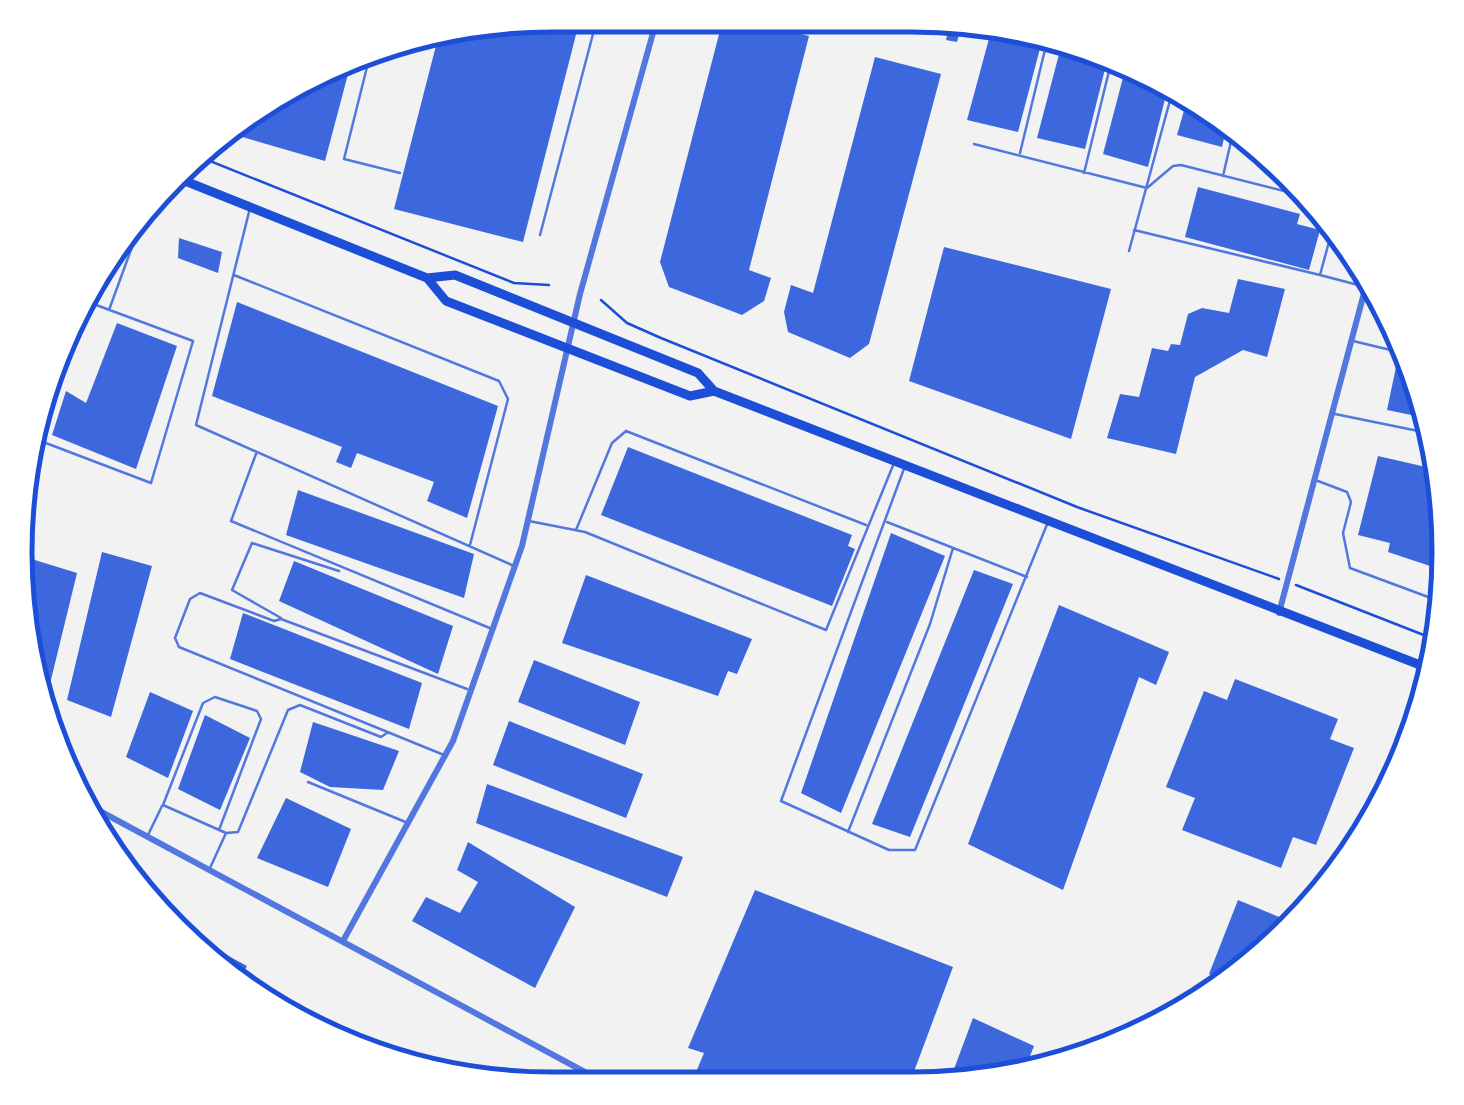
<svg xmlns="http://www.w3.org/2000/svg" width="1464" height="1105" font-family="Poppins,sans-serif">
	<rect width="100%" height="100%" fill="#f2f2f2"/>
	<path fill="#3d67dc" d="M552 15H581L523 242 394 209 440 30Z
		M724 15 809 36 749 270 771 278 764 301 742 315 669 287 660 262Z
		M925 16 963 19 957 42 946 40 950 24Z
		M993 24 1034 31V35L1043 37 1018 132 967 120Z
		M1063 39 1107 61 1085 149 1037 138Z
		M875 57 941 74 869 344 850 358 788 332 784 312 791 285 813 293Z
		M352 59 325 161 225 132 283 87Z
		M1125 70 1167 91 1148 167 1103 154Z
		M1187 100 1228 121 1222 147 1177 135Z
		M1198 187 1300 214 1297 224 1320 230 1309 270 1185 237Z
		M179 238 222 252 218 273 178 258Z
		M944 247 1111 289 1071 439 909 381Z
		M1238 279 1285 289 1267 357 1243 350 1195 377 1176 454 1107 438 1120 394 1139 397 1152 348 1168 351 1171 344 1180 345 1188 314 1202 308 1229 313Z
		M237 302 498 406 467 518 427 501 434 482 357 453 351 468 336 462 342 447 212 396Z
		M117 323 177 346 136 469 52 435 66 391 86 403Z
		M1397 362 1404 364 1426 418 1387 410Z
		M628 447 852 535 848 546 855 549 832 606 601 515Z
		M1378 456 1439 470V569L1388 552 1390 543 1358 535Z
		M298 490 474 554 464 598 286 535Z
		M891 533 945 556 841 813 801 793Z
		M102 552 152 566 111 717 67 700Z
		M25 557 77 573 48 692 33 688 19 584Z
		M294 561 453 626 438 674 279 601Z
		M974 570 1013 584 910 837 872 824Z
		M586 575 752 639 737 674 728 671 718 696 562 643Z
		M1059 605 1169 652 1156 685 1139 677 1063 890 968 844Z
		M243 613 422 683 409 729 230 659Z
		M534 660 640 702 625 745 518 702Z
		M1235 679 1338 719 1330 739 1354 748 1316 845 1293 837 1281 868 1182 830 1195 798 1166 787 1204 691 1227 700Z
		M150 692 193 711 168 778 126 757Z
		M205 715 250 738 220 810 178 789Z
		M509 721 643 774 626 818 493 765Z
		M313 722 399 751 383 790 330 787 300 772Z
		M487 784 683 857 667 897 476 823Z
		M286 798 351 829 328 887 257 858Z
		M468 842 575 907 535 988 412 921 426 897 460 913 478 882 457 870Z
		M755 890 953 967 909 1085H866L828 1070 823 1085H733L696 1072 704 1053 688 1048Z
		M1238 900 1289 921 1227 982 1209 974Z
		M190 935 247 966 238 983Z
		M973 1018 1034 1046 1022 1076 981 1085H948Z"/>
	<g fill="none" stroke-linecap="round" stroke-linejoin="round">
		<path stroke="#1d4ed8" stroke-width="2.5" d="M195 155 514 283 549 285
			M601 300 627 323 661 338 1077 507 1279 579
			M1296 585 1439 641"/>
		<path stroke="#5277de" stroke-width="2.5" d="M630 15 655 22
			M371 51 344 159 400 173
			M974 144 1147 188 1173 166 1181 165 1304 196
			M1020 153 1049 33
			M1084 173 1111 63
			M1223 176 1235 124
			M250 208 196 425 514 566
			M1333 227 1320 275 1362 286
			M1134 230 1320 275
			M540 235 598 15
			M1129 251 1172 93
			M234 275 499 381 508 399 470 545
			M109 310 136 236 126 233
			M1353 341 1399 352
			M51 372 87 284
			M1335 414 1433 434
			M30 437 151 483 193 341 80 299
			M256 454 231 521 492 629
			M905 466 781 801 889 850H915L1048 522
			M1318 481 1347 492 1351 502 1343 533 1350 568 1439 601
			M529 521 585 532 826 630 894 463
			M887 522 1027 577
			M576 530 612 443 626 431 866 525
			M281 618 232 590 252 543 339 571
			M444 755 179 647 175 638 190 599 200 593 274 621 281 619 467 689
			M308 782 408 823
			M219 830 261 719 257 711 215 697 203 703 163 805 226 833
			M848 832 930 624 953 548
			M148 835 162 806
			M210 868 226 833 238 832 288 710 300 705 381 737 387 733
			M1061 1067 1063 1062 1096 1056"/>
		<path stroke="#5277de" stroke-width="6" d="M1279 613 1368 278
			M83 802 609 1085
			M343 941 453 741 522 546 580 294 658 15"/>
		<path stroke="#1d4ed8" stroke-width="9" d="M170 175 427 278 455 275 698 373 714 391 1433 670
			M427 278 446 301 690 396 714 391"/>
	</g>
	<path d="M0 0H1464V1105H0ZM552 32H912A520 520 0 0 1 1432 552V552A520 520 0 0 1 912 1072H552A520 520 0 0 1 32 552V552A520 520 0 0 1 552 32Z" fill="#fff" fill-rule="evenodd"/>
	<path fill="none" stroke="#1d4ed8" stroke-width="5" d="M552 32H912A520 520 0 0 1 1432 552V552A520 520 0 0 1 912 1072H552A520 520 0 0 1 32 552V552A520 520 0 0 1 552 32Z"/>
</svg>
